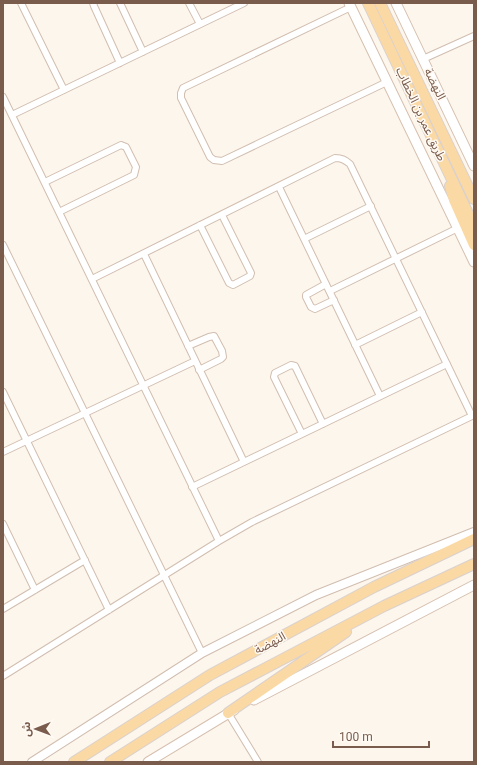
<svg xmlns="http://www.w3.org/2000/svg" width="477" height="765" font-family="Roboto,'Noto Sans Arabic',sans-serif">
	<rect width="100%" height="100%" fill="#fdf6ec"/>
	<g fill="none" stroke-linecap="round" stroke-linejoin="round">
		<defs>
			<path id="minor" d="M21 3 64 90
				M93 3 94 6 120 63
				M120 3 143 52
				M189 3 200 24
				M351 7 183 88 181 93V98L210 157 214 160 222 161 387 82
				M423 59 474 36
				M3 97 219 541
				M12 115 244 3
				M45 182 121 145 126 147 136 167 134 175 59 212
				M279 187 380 396
				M200 225 229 283 233 285 250 276 251 273 222 215
				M304 239 371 206
				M3 245 202 653
				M144 254 244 462
				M92 279 335 158C342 158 345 160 350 164L472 416
				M326 284 306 295V297L311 307 315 309 334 300
				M330 291 458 228
				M355 345 422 312
				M188 346 209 337 214 336 222 351 223 357 221 359 199 370
				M3 392 109 610
				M302 434 274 377 275 373 291 365 295 366 323 424
				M3 452 195 361
				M192 487 447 364
				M3 524 35 590
				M3 609 85 560
				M3 676 219 541 252 522 474 415
				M228 713 258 762"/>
			<path id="tertiary" d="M32 762 202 653 316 595 474 532"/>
			<path id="secondary" d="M349 3 474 262
				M396 3 474 166
				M254 700 474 585
				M148 762 234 710"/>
			<path id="primary" d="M368 3 474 226
				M380 3 474 199
				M450 186 454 200 474 245
				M228 713 346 632
				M74 762 210 675 374 587 474 539
				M110 762 220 692 384 606 474 564"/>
		</defs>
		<use href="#minor" stroke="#d1beb0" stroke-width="8"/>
		<use href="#tertiary" stroke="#d1beb0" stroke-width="10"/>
		<use href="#secondary" stroke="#d6c0b0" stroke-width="11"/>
		<use href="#primary" stroke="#dad1cd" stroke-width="12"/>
		<use href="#minor" stroke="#fff" stroke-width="6"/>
		<use href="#tertiary" stroke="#fff" stroke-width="8"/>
		<use href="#secondary" stroke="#fff" stroke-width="9"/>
		<use href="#primary" stroke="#fbd9a5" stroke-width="10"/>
	</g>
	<g text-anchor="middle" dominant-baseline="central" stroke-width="3" stroke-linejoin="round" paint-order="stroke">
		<g font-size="12" fill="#7a5c4d" stroke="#fffaf3">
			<text transform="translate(435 84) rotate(64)">النهضة</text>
			<text transform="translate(421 114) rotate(65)">طريق عمر بن الخطاب</text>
			<text transform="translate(270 643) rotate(-28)">النهضة</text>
		</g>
	</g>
	<rect width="477" height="765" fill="none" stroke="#7a5c4d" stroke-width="8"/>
	<g transform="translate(36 729) rotate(269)" stroke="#fffaf3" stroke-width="3" paint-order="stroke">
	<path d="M0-3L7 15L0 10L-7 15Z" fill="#7a5c4d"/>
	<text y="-6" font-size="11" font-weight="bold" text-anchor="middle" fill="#7a5c4d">ش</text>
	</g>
	<path d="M333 741v6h96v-6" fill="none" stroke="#7a5c4d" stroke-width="2"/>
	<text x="339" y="741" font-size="12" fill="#7a5c4d" stroke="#fffaf3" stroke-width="3" paint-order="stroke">100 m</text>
</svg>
